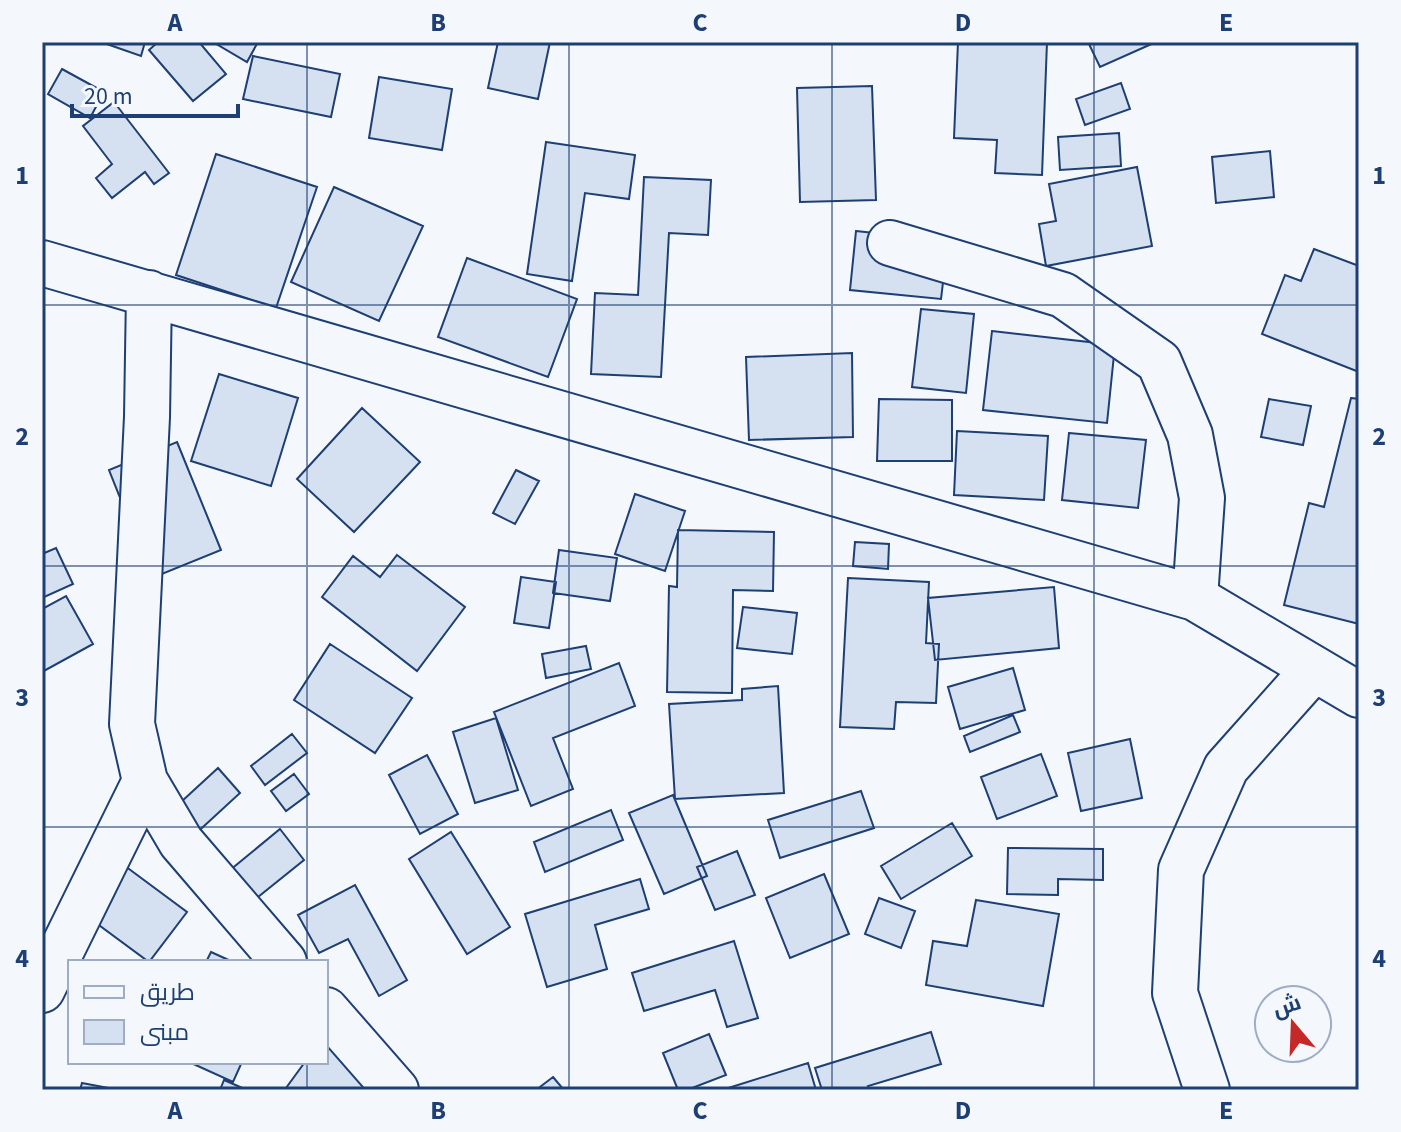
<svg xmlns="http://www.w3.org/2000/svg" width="1401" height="1132" font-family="'Source Sans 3',Cairo,sans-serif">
	<rect width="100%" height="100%" fill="#f4f7fb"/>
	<path fill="#d5e0f0" stroke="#1d3f73" stroke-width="2" d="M101 42H145L141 56Z
		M158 42H199L226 74 193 101 149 50Z
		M213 42H258L247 62Z
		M498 42H550L538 99 488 88Z
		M958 42H1047L1042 175 995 173 997 140 954 138Z
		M1088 42H1156L1100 67Z
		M253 56 340 74 331 117 243 99Z
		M62 69 104 92 90 118 48 94Z
		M379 77 452 89 442 150 369 138Z
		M1121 83 1130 109 1085 125 1076 99Z
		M872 86 876 200 800 202 797 88Z
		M114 102 169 173 154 184 145 172 112 198 96 178 112 164 83 126Z
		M1119 133 1121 166 1060 170 1058 137Z
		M546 142 635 155 629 199 585 193 572 281 527 274Z
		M1270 151 1274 197 1216 203 1212 157Z
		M216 154 317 187 276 308 176 275Z
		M1137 167 1152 246 1046 266 1039 224 1056 221 1049 184Z
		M644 177 711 180 708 235 669 233 661 377 591 374 595 293 638 295Z
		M334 187 423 226 379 321 291 282Z
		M856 231 948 241 941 299 850 290Z
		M1314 249 1359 266V372L1262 334 1285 275 1301 281Z
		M467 258 577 299 548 377 438 337Z
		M921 309 974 314 966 393 912 387Z
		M992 331 1115 345 1107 423 983 410Z
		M852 353 853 437 749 440 746 357Z
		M219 374 298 398 271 486 191 461Z
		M1351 398 1359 399V624L1284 605 1309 503 1324 507Z
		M879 399 952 400V461H877Z
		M1269 399 1311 406 1303 445 1261 437Z
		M362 408 420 462 354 532 297 479Z
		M957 431 1048 436 1044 500 954 495Z
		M1069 433 1146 440 1138 508 1062 500Z
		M177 442 221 550 152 578 109 470Z
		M516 470 539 481 515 524 493 513Z
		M635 494 685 511 665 571 615 554Z
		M678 530 774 532 773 591 733 590 732 693 667 692 669 586 677 587Z
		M855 542 889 544 888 569 853 566Z
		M56 548 73 584 42 598V554Z
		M559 550 617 558 610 601 553 593Z
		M397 555 465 607 417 671 322 597 353 556 380 577Z
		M521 577 556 582 549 628 514 623Z
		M848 578 929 582 926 643 939 644 936 703 896 702 894 729 840 727Z
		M1054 587 1059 648 935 660 928 598Z
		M66 596 93 644 42 672V609Z
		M743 607 797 613 792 654 737 648Z
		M330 644 412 698 375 753 294 700Z
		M586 646 591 669 546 678 542 654Z
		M619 663 635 706 553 738 573 789 531 806 494 712Z
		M1013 668 1025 710 960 729 948 687Z
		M778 686 784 793 675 799 669 704 742 700V689Z
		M1013 715 1020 732 970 752 964 736Z
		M496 718 518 790 475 803 453 732Z
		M292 734 307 753 265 785 251 766Z
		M1130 739 1142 798 1081 811 1068 753Z
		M1041 754 1057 796 997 819 981 777Z
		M427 755 458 814 420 834 389 775Z
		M218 768 240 793 191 838 169 813Z
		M294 774 309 794 286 811 271 791Z
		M861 791 874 828 780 858 768 820Z
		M673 795 707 876 664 894 629 813Z
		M611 810 623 840 545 872 534 842Z
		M952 823 972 856 901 899 881 866Z
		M280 829 304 860 242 910 218 880Z
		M451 832 510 927 467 954 409 859Z
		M1008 848 1103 849V880L1058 879V895L1007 894Z
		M737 851 755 895 715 910 697 867Z
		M125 866 187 912 149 962 88 917Z
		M824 874 849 934 790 958 766 898Z
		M640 879 649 909 595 925 607 969 547 987 525 914Z
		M355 885 407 980 379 996 348 939 319 953 298 915Z
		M879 898 915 911 901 948 865 934Z
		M976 900 1059 914 1043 1006 926 985 933 941 967 946Z
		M734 941 758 1018 727 1027 715 990 644 1011 632 973Z
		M211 952 233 962H206Z
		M931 1032 941 1064 868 1086 870 1090H822L815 1068Z
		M709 1034 726 1075 687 1090H678L663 1053Z
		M326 1046 370 1079 362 1090 286 1088 305 1062H326Z
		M189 1062H242L233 1082Z
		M808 1063 816 1090H722Z
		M553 1077 564 1090H536Z
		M224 1080 247 1090H220Z
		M82 1083 119 1090H80Z"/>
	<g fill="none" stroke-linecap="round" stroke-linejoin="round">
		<defs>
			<path id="street" d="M890 243 1063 295 1159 362 1190 435 1202 498 1195 598
				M42 263 1195 598 1359 695
				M149 293 147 417 132 724 145 781 181 842 284 962
				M42 990 145 781
				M326 1010 396 1090
				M1207 1090 1175 993 1181 870 1226 768 1314 669"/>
		</defs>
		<use href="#street" stroke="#1d3f73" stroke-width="48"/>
		<use href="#street" stroke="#f4f7fb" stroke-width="44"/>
	</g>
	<path fill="none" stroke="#1d3f73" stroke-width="2" stroke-opacity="0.55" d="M307 42V962M569 42V1090M832 42V1090M1094 42V1090M42 305H1359M42 566H1359M42 827H1359M307 1062V1090"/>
	<rect width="1401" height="1132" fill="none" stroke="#f4f7fb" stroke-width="88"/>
	<rect x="68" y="960" width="260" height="104" fill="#f4f7fb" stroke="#9eadc5" stroke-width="2"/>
	<rect x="84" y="986" width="40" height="12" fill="#f4f7fb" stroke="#9eadc5" stroke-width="2"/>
	<text x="140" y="1000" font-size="24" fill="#1d3f73">طريق</text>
	<rect x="84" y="1020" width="40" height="24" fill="#d5e0f0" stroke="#9eadc5" stroke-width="2"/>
	<text x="140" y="1040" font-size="24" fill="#1d3f73">مبنى</text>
	<g transform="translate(1293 1024) rotate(341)"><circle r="38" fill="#f4f7fb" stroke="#9eadc5" stroke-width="2"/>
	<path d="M0-6L14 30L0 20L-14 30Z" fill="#c62828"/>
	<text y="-12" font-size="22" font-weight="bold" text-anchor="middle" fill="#1d3f73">ش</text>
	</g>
	<path d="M72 104v12h166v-12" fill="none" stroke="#1d3f73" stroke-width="4"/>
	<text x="84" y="104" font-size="24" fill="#1d3f73" stroke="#f4f7fb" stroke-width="6" paint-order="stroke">20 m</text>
	<rect x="44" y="44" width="1313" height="1044" fill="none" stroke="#1d3f73" stroke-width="3"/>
	<g font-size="26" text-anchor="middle" font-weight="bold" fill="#1d3f73">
		<text x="175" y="31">A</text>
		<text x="438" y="31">B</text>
		<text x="700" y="31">C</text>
		<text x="963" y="31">D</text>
		<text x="1226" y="31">E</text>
		<text x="22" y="184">1</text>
		<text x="1379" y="184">1</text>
		<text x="22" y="445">2</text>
		<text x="1379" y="445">2</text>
		<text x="22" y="706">3</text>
		<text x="1379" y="706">3</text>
		<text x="22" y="967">4</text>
		<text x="1379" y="967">4</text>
		<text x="175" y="1119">A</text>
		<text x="438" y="1119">B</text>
		<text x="700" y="1119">C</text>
		<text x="963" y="1119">D</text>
		<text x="1226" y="1119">E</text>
	</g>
</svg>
